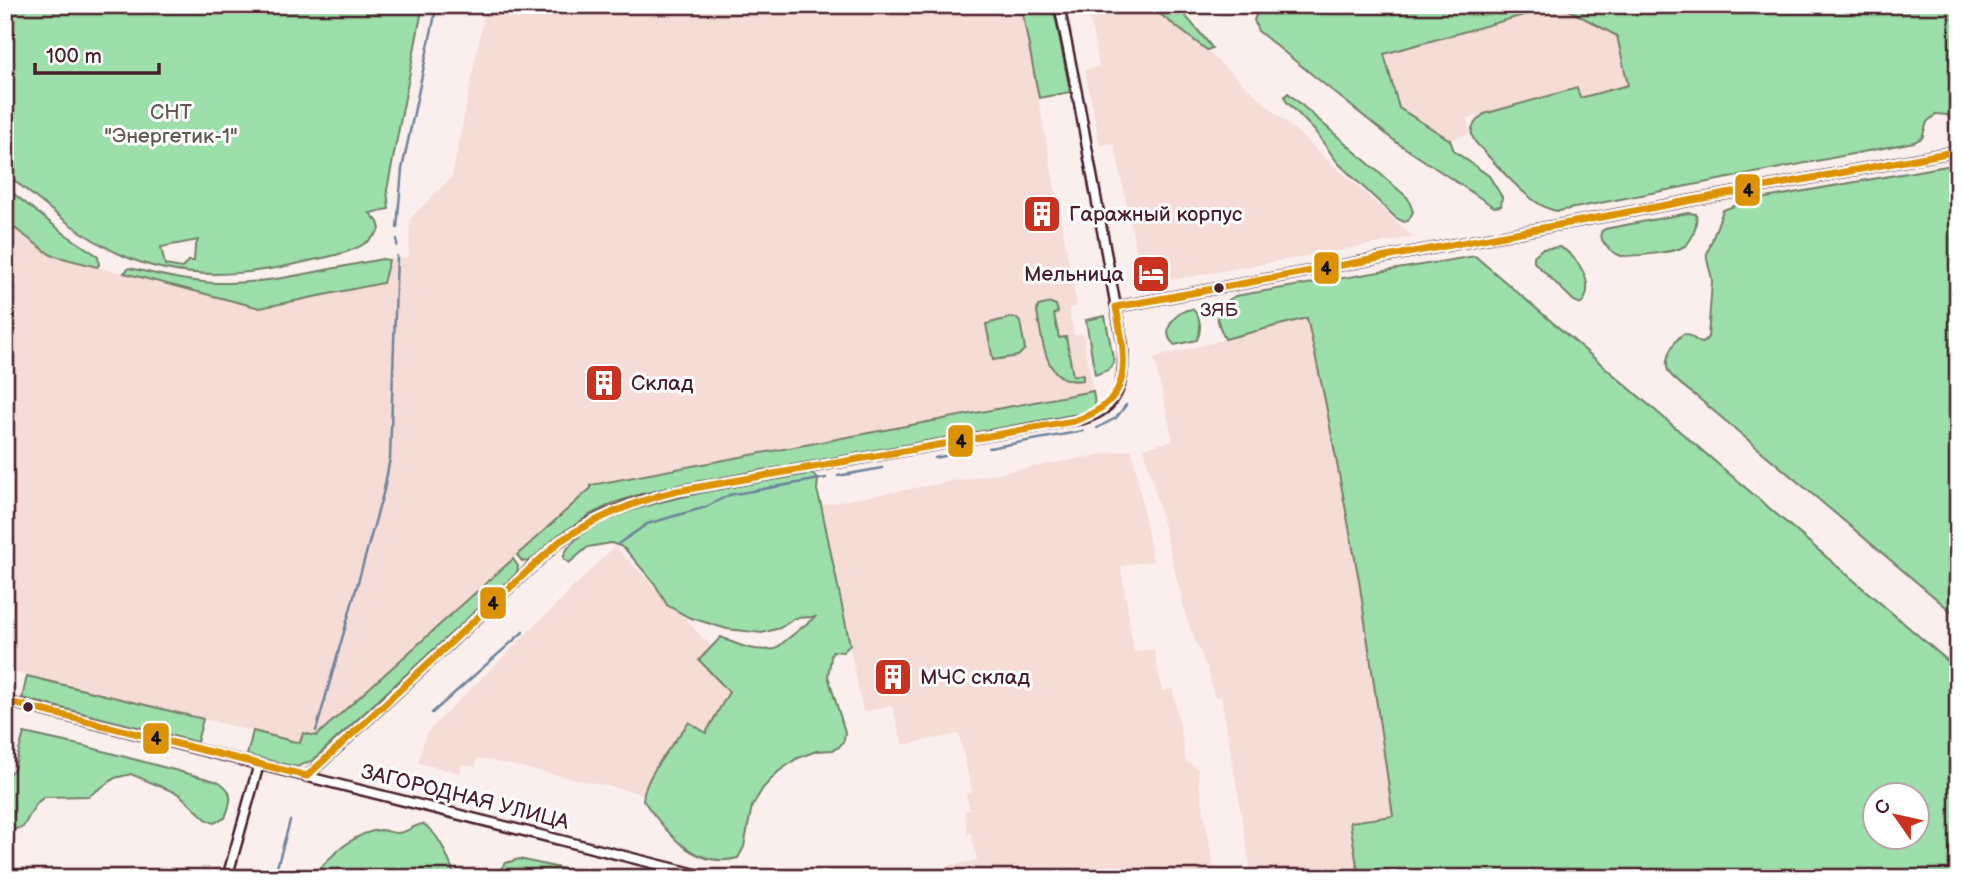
<svg xmlns="http://www.w3.org/2000/svg" width="1963" height="883" font-family="'Balsamiq Sans',sans-serif">
	<rect width="100%" height="100%" fill="#fbefed"/>
	<filter id="ink" filterUnits="userSpaceOnUse"><feTurbulence type="fractalNoise" baseFrequency=".0143" numOctaves="2"/><feDisplacementMap in="SourceGraphic" scale="14" xChannelSelector="R" yChannelSelector="G"/><feConvolveMatrix kernelMatrix="1 2 1 2 8 2 1 2 1" color-interpolation-filters="sRGB"/></filter>
	<g filter="url(#ink)">
		<path fill="#f6dcd7" d="M486 5H1021L1077 306 1069 308 1070 316 1074 335 1083 334 1093 391 591 485V488L316 736 303 734 300 743 5 670V221L51 255 260 308 382 283 389 260 409 257 410 219 452 177Z
			M1087 5H1157L1174 24 1173 27 1181 28 1414 237 1143 285 1114 143 1100 145 1085 70 1099 66Z
			M1560 5 1617 36 1629 85 1580 98 1577 88 1467 119 1470 133 1450 140 1399 108 1384 54Z
			M1306 318 1325 400 1359 580 1393 816 1350 823 1359 878H1252L1221 696 1214 697 1208 670 1188 624 1144 448 1173 441 1154 358Z
			M1132 449 1153 561 1121 566 1134 652 1154 649 1162 691 1173 689 1186 761 1197 768 1215 878H911L910 874 977 860 971 833 968 834 964 811 970 810 966 794 972 792 959 734 903 745 892 706 863 712 821 505Z
			M615 546 712 647 699 660 729 692 706 733 689 722 655 770 643 794 478 758 475 767 462 764 460 773 418 763 426 733Z"/>
		<path fill="#9cdfaa" stroke="#737f6a" stroke-width="2" fill-rule="evenodd" d="M5 5H423L387 190 389 209 370 213 378 222 380 229C366 251 332 256 309 261 248 276 183 282 124 256 80 237 43 203 5 173ZM198 240 195 248 194 261H188L182 268 165 265 161 247Z
			M1021 5H1053L1070 92 1039 98Z
			M1148 5H1175C1181 10 1209 43 1212 48L1207 50Z
			M1264 5H1958V132L1951 134 1950 119 1947 115 1936 114 1927 122 1922 138 1914 142 1559 211C1532 210 1496 163 1476 143 1467 131 1473 123 1484 114L1577 88 1580 98 1628 85 1617 36 1560 5 1384 54 1399 108 1450 140 1454 151 1489 176 1502 197 1501 206 1494 207 1396 142 1258 31 1254 20 1258 11Z
			M1288 93 1408 198 1413 212 1408 221 1404 222 1396 218 1338 163 1314 130 1286 101 1285 96Z
			M1958 164V617L1696 396C1688 390 1677 382 1670 374 1661 362 1673 342 1683 334 1692 333 1695 343 1703 343L1708 337 1712 282C1712 272 1706 264 1707 254L1723 210 1748 201Z
			M5 187 65 234 98 256 99 265 97 267 51 255 5 221Z
			M1688 213 1696 214C1698 225 1692 244 1681 248 1670 253 1634 256 1621 256 1611 252 1600 243 1601 232L1605 229Z
			M1560 247C1578 256 1597 286 1581 304L1574 301 1534 262V256L1542 249Z
			M1475 256 1956 668 1958 672V854L1953 878H1359L1350 822 1393 816 1359 580 1325 400 1307 318 1225 339C1215 317 1212 309 1235 296ZM1876 796H1918V838H1876Z
			M382 259 389 260 383 283 260 308 124 273 129 268C162 275 194 284 229 283 280 282 332 268 382 259Z
			M1051 303 1056 305 1058 312 1054 314 1059 338 1066 337 1073 376 1083 374V380C1044 387 1042 338 1037 311L1038 306Z
			M1192 309C1201 316 1202 330 1197 340L1175 345C1158 332 1176 310 1192 309Z
			M1105 316 1114 363 1108 370 1095 375 1086 320Z
			M1009 318H1016L1020 322 1025 349 1018 356 993 360 986 324Z
			M1093 391 1096 411 1084 415 641 494 614 503 589 515 528 562 522 561 517 555 591 488V485Z
			M808 474H813L818 479 817 490 821 505 850 645 843 652 832 651 828 676 845 732 844 740 839 747 833 750 816 751 796 759 778 772 763 788 752 806 744 847 738 858C694 870 665 831 643 800 644 776 675 742 689 722L706 733 729 692 699 660 721 637C739 646 756 652 775 649L815 617 795 618 780 628 762 633 727 629 688 617 667 605 655 584 626 550 620 546 611 543 588 547 569 563 564 559V555C586 503 755 484 808 474Z
			M513 559 518 566 517 573 313 760 297 767 247 755 253 731 300 743 303 733 316 736Z
			M27 676 203 719 197 742 22 698Z
			M24 733 88 747 219 782C235 792 231 802 225 818L214 823 207 820 179 794 131 774 115 778 89 796 44 797 36 804 23 827 5 832V777L14 769Z
			M423 824C441 835 448 859 456 878H312C329 857 353 832 380 830 387 830 391 833 397 833 407 833 413 825 423 824Z
			M519 859 605 878H492L506 863Z"/>
		<g fill="none" stroke-linecap="round" stroke-linejoin="round">
			<path stroke="#6e839c" stroke-width="2.5" d="M397 228 402 169 437 5
				M397 239V246
				M1097 428 1116 418 1126 405
				M989 448 1083 431
				M935 458 969 451
				M838 476 882 468
				M618 544 647 524 706 507 729 495 826 478
				M432 713 523 632
				M316 731 384 490 390 458 397 256
				M274 878 290 821"/>
			<defs>
				<path id="minor" d="M1116 307 1958 151
					M5 701 712 878
					M307 776 560 541C597 516 633 501 677 491L1083 419C1120 409 1125 380 1123 346L1079 103 1059 5
					M227 878 259 764"/>
			</defs>
			<use href="#minor" stroke="#4a1f2b" stroke-width="13"/>
			<use href="#minor" stroke="#fff" stroke-width="8"/>
			<defs>
				<path id="bus-1" d="M1116 307 1958 151
					M5 701 307 776
					M307 776 560 541C597 517 635 501 677 491L1074 421C1136 401 1126 360 1116 307"/>
			</defs>
			<use href="#bus-1" stroke="#fff" stroke-width="12"/>
			<use href="#bus-1" stroke="#dd9206" stroke-width="7"/>
		</g>
	</g>
	<defs>
		<symbol id="building-square" viewBox="-11 -11 22 22"><rect x="-9" y="-9" width="18" height="18" rx="4" fill="#c8321e" stroke="#fff"/><path d="M-4-6H4V6H1V3H-1V6H-4ZM-2.5-4.3h1.7v1.8h-1.7ZM.8-4.3h1.7v1.8H.8ZM-2.5-1h1.7V.8h-1.7ZM.8-1h1.7V.8H.8Z" fill="#fff"/></symbol>
		<symbol id="hotel-square" viewBox="-11 -11 22 22"><rect x="-9" y="-9" width="18" height="18" rx="4" fill="#c8321e" stroke="#fff"/><path d="M-6-4.5h1.5V1H6V5H4.5V3h-9V5H-6ZM-4 0a1.8 1.8 0 1 1 3.6 0ZM.5 0V-2.5h3Q6-2.5 6 0Z" fill="#fff"/></symbol>
	</defs>
	<g fill-rule="evenodd">
		<use href="#building-square" x="1020" y="192" width="44" height="44"/>
		<use href="#hotel-square" x="1129" y="252" width="44" height="44"/>
		<use href="#building-square" x="582" y="361" width="44" height="44"/>
		<use href="#building-square" x="871" y="655" width="44" height="44"/>
	</g>
	<g fill="#4a1f2b" stroke="#fff" stroke-width="2.5">
		<circle cx="1219" cy="288" r="6"/>
		<circle cx="28" cy="707" r="6"/>
	</g>
	<g text-anchor="middle" dominant-baseline="central" stroke-width="6" stroke-linejoin="round" paint-order="stroke">
		<g font-size="19" fill="#4a1f2b" stroke="#fff">
			<text x="1219" y="310">ЗЯБ</text>
		</g>
		<g font-size="21" fill="#635951" stroke="#fff">
			<text x="171" y="112">СНТ<tspan x="171" dy="24">"Энергетик-1"</tspan></text>
		</g>
		<g font-size="21" fill="#4a1f2b" stroke="#fff" text-anchor="start">
			<text x="1069" y="214">Гаражный корпус</text>
			<text x="1124" y="274" text-anchor="end">Мельница</text>
			<text x="631" y="383">Склад</text>
			<text x="920" y="677">МЧС склад</text>
		</g>
		<g font-size="21" fill="#4a1f2b" stroke="#fff">
			<text transform="translate(465 797) rotate(14)">ЗАГОРОДНАЯ УЛИЦА</text>
		</g>
	</g>
	<g stroke="#fff" stroke-width="2.5">
		<rect x="1734" y="173" width="27" height="34" rx="7" fill="#dd9206"/>
		<rect x="1313" y="251" width="27" height="34" rx="7" fill="#dd9206"/>
		<rect x="947" y="424" width="27" height="34" rx="7" fill="#dd9206"/>
		<rect x="479" y="586" width="28" height="34" rx="7" fill="#dd9206"/>
		<rect x="142" y="722" width="28" height="33" rx="7" fill="#dd9206"/>
	</g>
	<g font-size="19" text-anchor="middle" font-weight="bold" fill="#111">
		<text x="1748" y="197">4</text>
		<text x="1326" y="275">4</text>
		<text x="961" y="448">4</text>
		<text x="493" y="610">4</text>
		<text x="156" y="745">4</text>
	</g>
	<rect width="1963" height="883" fill="none" stroke="#fff" stroke-width="28"/>
	<rect x="14" y="14" width="1935" height="855" fill="none" stroke="#4a1f2b" stroke-width="2.5" filter="url(#ink)"/>
	<g transform="translate(1896 816) rotate(304)"><circle r="33" fill="#ffffff" stroke="#b7a5aa" stroke-width="2"/>
	<path d="M0-5L12 26L0 18L-12 26Z" fill="#c8321e"/>
	<text y="-10" font-size="19" font-weight="bold" text-anchor="middle" fill="#4a1f2b">С</text>
	</g>
	<path d="M35 63v10h124v-10" fill="none" stroke="#4a1f2b" stroke-width="3.5"/>
	<text x="46" y="63" font-size="21" fill="#4a1f2b" stroke="#ffffff" stroke-width="5" paint-order="stroke">100 m</text>
</svg>
